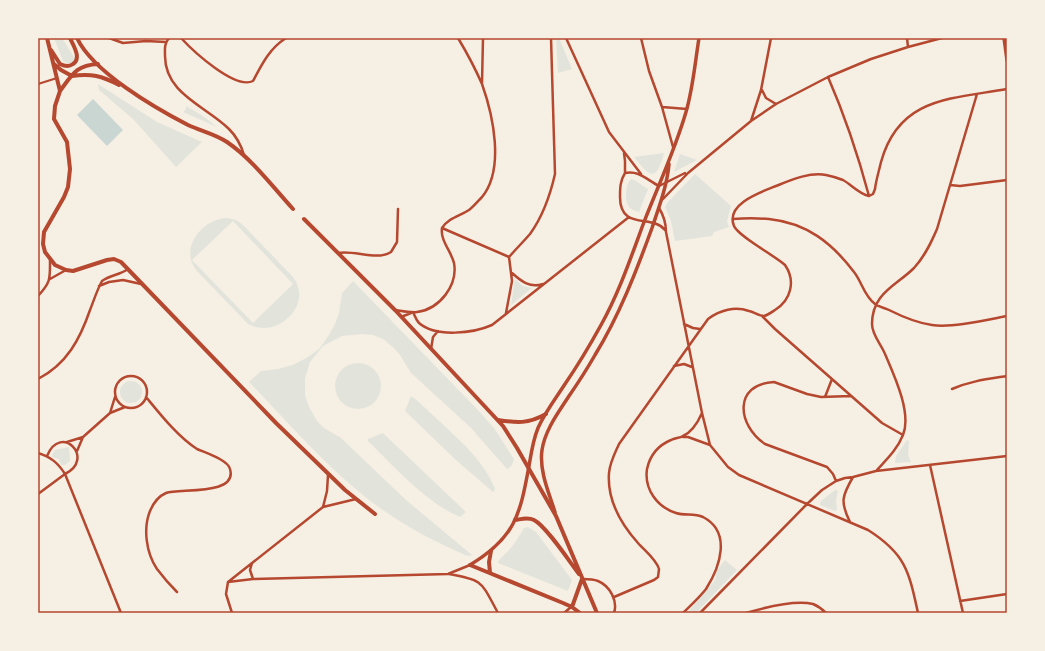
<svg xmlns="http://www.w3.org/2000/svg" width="1045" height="651" font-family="'Titillium Web',sans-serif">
	<rect width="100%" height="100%" fill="#f6efe4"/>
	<path fill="#e2e4dc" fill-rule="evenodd" d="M54 38H62L75 59 74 62 69 64 63 61Z
		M556 38H559L572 69 558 73Z
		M98 84 157 122 202 142 176 167 133 119 99 90Z
		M186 106 203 116 217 127 183 112 186 109Z
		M664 153C656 183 650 177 634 157Z
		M680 154 697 160 674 172Z
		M695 174 731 206 727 221 729 227 714 232 712 236 675 241 671 221 665 207 668 202Z
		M631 179 634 180 648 189 639 212C636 211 632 210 630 208 624 202 625 185 631 179Z
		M227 218 236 220 242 224 293 277C314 305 277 340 248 324L196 270C179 248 202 219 227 218ZM233 221 293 284 253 323 192 260Z
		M515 279 523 286 532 288 511 305Z
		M353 281 477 409 494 428 514 459C513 463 511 468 507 469L471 428 411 373 400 355 394 348 383 339 373 335 362 334 342 336 323 346 310 362 305 378V395L309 407 317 421 324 428 341 438 406 500 472 555 470 556 465 555C436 542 408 528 383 510 332 474 292 426 249 382L261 371 278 369 293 365 308 357 319 349 327 338 335 324 339 313 342 293Z
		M335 386a23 23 0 1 1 46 0a23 23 0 1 1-46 0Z
		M120 392a11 11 0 1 1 22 0a11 11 0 1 1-22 0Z
		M411 396C420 402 428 411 436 418 458 439 484 460 495 489L493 492 457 461 405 411Z
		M383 433 386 436 466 512 460 517C427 503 394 467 368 441V439Z
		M907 440 909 441 908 455 911 462 895 463 896 456Z
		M69 447 70 461 65 465H61L59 459 52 457V455L55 450Z
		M835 490 838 491 836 500 837 510 835 511 820 505V503L821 501Z
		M528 527 536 532 572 580 568 591 498 563C499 559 501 558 504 555 513 547 518 538 524 528Z
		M725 560 737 570 696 613H687L716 579 715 573Z"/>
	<path fill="#c9d6d2" d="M93 99 123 130 107 146 77 115Z"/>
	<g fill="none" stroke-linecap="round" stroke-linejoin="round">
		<path stroke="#b5482f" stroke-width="2" d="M38 84 57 78"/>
		<path stroke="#b5482f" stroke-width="2.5" d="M109 38 123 43 146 41 166 42
			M169 38C164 44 165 49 165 56 165 94 206 106 229 129 237 137 241 145 244 155
			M181 38C193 51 235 90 253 81 262 64 269 49 286 38
			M566 38 609 132 641 174
			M641 38 649 71 662 107 673 147
			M907 38 908 47
			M828 77C845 116 858 155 869 196
			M482 83 483 38
			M762 90 766 98 776 104
			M662 107 687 109
			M751 121 761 90 771 38
			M624 153 625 161V173
			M950 185 960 186 1007 180
			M663 199 688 173 751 121 776 104 828 77 871 59 908 47 942 38
			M659 208C664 216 666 222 666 232L702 413 710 445 728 467 739 475 868 530C906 554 909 572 918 613
			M733 219C745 218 757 218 769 219 807 223 832 243 854 272 862 282 864 296 875 304 879 307 885 308 889 310 903 317 917 323 932 325 952 328 986 320 1007 316
			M442 228 509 257
			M665 230C653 214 620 231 620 197 620 188 620 181 625 173 639 170 647 180 659 186L685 173
			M338 253C355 250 377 261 391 252L397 242 398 209
			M512 273C522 282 530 288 543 284
			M50 279 66 270
			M99 286 109 282 123 280 141 284
			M38 296C51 282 50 279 50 260
			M395 310C402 311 410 313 417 312 440 309 458 285 454 263 451 251 440 240 442 228 448 218 460 216 469 210 474 206 478 201 482 197 505 169 493 115 482 84 475 68 467 53 458 38
			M413 312C415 316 416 320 419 323 436 338 474 333 492 325L629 217
			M506 313 512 281 509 257C516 249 523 242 530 234 543 216 550 196 555 174L551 38
			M762 316 775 329 882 423 903 435
			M401 317 411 313
			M684 324 693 328 700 329
			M431 349 433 337 438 331
			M674 366 684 364 692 367
			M115 392a16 16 0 1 1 32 0a16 16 0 1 1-32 0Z
			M38 379C67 364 80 339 90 310 94 300 97 290 102 281 110 275 120 275 128 269
			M952 389C970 381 988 379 1007 376
			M146 397C160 414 178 437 197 449 206 453 228 460 230 469 238 496 179 488 166 493 159 496 153 504 150 511 143 528 146 553 157 569 163 577 170 585 177 592
			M825 397 832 379
			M110 413 115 397
			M683 437H688L710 445
			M67 442 83 437
			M77 451 83 437 110 413 125 407
			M38 453C51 457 58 463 65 474 96 459 61 422 47 456
			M930 465 963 613
			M876 471C886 460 897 450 903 435 912 413 894 375 885 354 881 344 872 335 872 324 872 293 896 286 914 268 925 256 931 243 937 229L977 94
			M836 481 833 474 827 467 765 444C737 425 733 384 774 382L807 394 821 397 851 396
			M38 494 65 474 121 613
			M323 507 327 491 328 475
			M850 522C840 502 842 496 853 477
			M252 563 250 570 253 579
			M449 574C484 580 481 582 498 613
			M583 579C588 579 593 579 598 581 610 586 618 601 614 613
			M228 582 253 579 448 574 470 565
			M614 597 654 580 658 577 659 569C656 559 644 550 638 543 621 524 607 499 609 473 610 462 615 453 619 444L708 319C720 310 735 306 749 311 754 312 759 316 764 316 768 315 772 312 775 310 791 300 796 281 785 265 774 255 739 237 734 226 725 204 761 192 776 186 791 180 809 172 826 175 831 176 838 178 843 180 852 185 859 194 869 196L873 194 875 189C876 180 879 171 881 162 899 97 951 99 1007 89
			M960 601 1007 594
			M232 613 226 594 228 582 323 507 356 499
			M564 613 571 607
			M683 613C691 605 699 598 706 589 720 567 732 532 703 517 694 513 685 516 676 513 657 507 644 489 647 469 650 455 659 445 671 440 675 438 680 438 683 436 692 432 698 422 702 413
			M700 613 807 504 822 490 836 481 845 478 853 477 876 471 1007 456
			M746 613C763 608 795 600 813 604 818 606 822 609 826 613"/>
		<path stroke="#b5482f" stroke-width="3.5" d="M1004 38 1007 60
			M555 512C549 493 539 471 542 450 545 430 558 413 569 396 578 383 587 369 595 355 619 316 636 272 652 228 659 207 667 186 669 164
			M470 565C515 538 520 515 529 466 531 454 533 440 538 428 545 412 556 398 565 384 578 365 590 345 601 325 619 293 631 257 644 222 658 186 675 150 686 112 693 88 695 63 699 38"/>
		<path stroke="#b5482f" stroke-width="4" d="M47 38 60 91 55 106 54 119 67 142 70 169 68 187 64 197 44 232 43 244 45 252 55 265 66 270 73 271 107 260 114 259 121 262 276 423 345 490 375 514
			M77 38C93 72 155 108 188 125 201 131 215 134 227 142 252 159 273 187 293 209
			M51 50 60 64C64 66 69 67 73 64 82 58 73 45 70 38
			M54 64 61 70 72 76
			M72 76C91 73 102 76 119 85
			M60 91C72 75 76 65 98 64
			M304 219 395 310 503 426 517 448 556 516 597 613
			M498 420C517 423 528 424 546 414
			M515 520C522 519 528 517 534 520 546 526 569 561 579 574
			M470 565 563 603 572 607 580 613
			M490 573 489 562 491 551
			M572 607 582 579"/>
	</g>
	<rect width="1045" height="651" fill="none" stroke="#f6efe4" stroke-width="78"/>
	<rect x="39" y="39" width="967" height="573" fill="none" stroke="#b5482f" stroke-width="1.5"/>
</svg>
